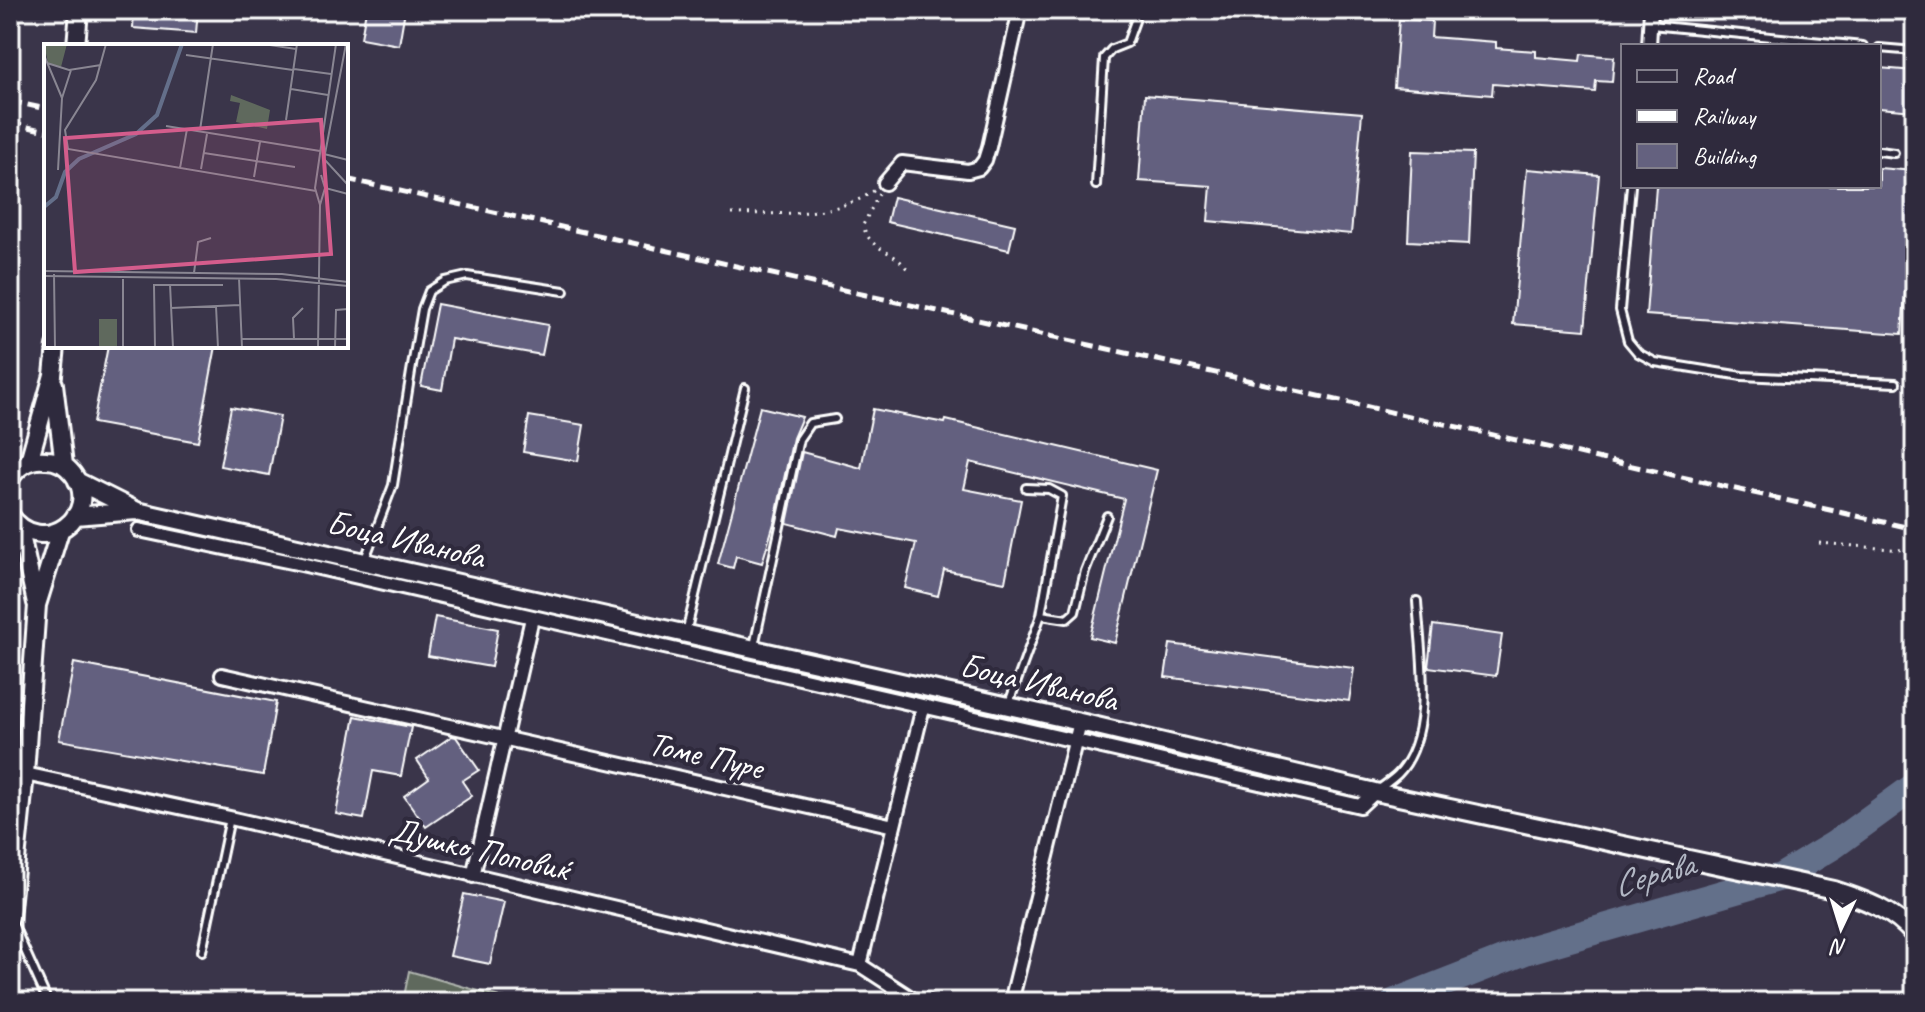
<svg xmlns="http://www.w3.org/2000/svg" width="1925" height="1012" font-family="Caveat,sans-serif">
	<rect width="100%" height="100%" fill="#3a354a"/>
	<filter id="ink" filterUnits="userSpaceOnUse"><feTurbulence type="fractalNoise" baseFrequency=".0125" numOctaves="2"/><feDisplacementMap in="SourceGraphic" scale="16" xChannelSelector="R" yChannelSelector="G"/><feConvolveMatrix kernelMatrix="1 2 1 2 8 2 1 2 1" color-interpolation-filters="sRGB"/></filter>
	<g filter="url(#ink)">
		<path fill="#5f695d" stroke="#afb4ae" stroke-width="2" d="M409 971 517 1002H403Z"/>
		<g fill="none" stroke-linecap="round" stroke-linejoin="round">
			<path stroke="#646f8a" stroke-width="28" d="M1395 1002 1528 950 1781 877 1834 845 1915 786"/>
		</g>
		<path fill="#64617f" stroke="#fff" stroke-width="2" d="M134 10H198L196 33 133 28Z
			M366 10H405L399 45 361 38Z
			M1399 19 1432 21 1431 37 1496 42V48L1536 51V57L1580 61 1581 54 1614 57 1612 82 1596 81 1595 92 1493 84 1492 95 1394 87Z
			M1879 68 1915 71V111L1879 108Z
			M1145 95 1362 113 1351 234 1208 221 1211 186 1139 181Z
			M1412 151 1473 153 1469 244 1408 241Z
			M1879 168 1914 171 1902 334 1646 315 1656 186H1879Z
			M1527 169 1599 175 1585 330 1513 324Z
			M893 197 1015 225 1009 250 887 222Z
			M437 304 548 325 542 355 451 339 442 390 421 386Z
			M108 346H216L198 442 93 423Z
			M231 407 280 416 269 475 220 466Z
			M760 407 802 417 793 438 775 520 762 563 736 556 733 568 718 564Z
			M873 409 945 423 946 420 1157 470 1115 643 1090 637 1124 499 970 462 964 489 1021 500 1005 582 944 570 938 596 905 588 916 543 839 528 837 536 787 523 802 452 861 468Z
			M529 416 584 425 578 461 523 452Z
			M435 617 498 629 491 667 428 656Z
			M1433 625 1502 635 1496 676 1428 667Z
			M1170 644 1354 668 1349 701 1165 677Z
			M74 663 276 702 263 775 59 740Z
			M355 716 411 727 401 776 373 771 364 819 336 814Z
			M452 736 456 737 479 770 462 781 472 796 426 827 404 796 429 778 417 760Z
			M464 894 504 902 490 964 450 956Z"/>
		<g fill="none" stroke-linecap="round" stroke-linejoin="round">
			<defs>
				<path id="service" d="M1651 25 1863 46
					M1879 48 1915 51
					M1879 151 1894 153
					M1096 185 1104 58 1112 49 1127 43 1135 21 1134 10
					M1631 186 1620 310 1628 341 1638 353 1655 362 1742 376 1896 383
					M365 559 393 485 411 372 422 309 429 291 445 281 467 276 564 291
					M1041 615 1067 619 1075 612 1085 571 1107 516
					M686 633 745 388
					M754 646 799 439 810 423 835 419
					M1009 703 1041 615 1062 496 1049 489 1026 488
					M1378 790C1384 785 1392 780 1398 774 1436 735 1420 651 1417 601
					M10 917 45 995V1002
					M202 951 230 818"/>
				<path id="minor" d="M1649 46 1651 10
					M885 183 902 163 968 171 979 168 985 160 989 147 1020 10
					M139 530 301 564 1360 806 1375 792
					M222 675 894 826
					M25 774 230 818 860 965 914 1000 929 1002
					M473 876 532 618
					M860 965 923 707
					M1011 1002 1080 722"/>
				<path id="tertiary" d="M76 46 79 10
					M54 384 64 465
					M29 461 53 375 56 346
					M10 479C18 466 31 458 46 460 57 460 66 465 73 474 104 514 42 561 10 515
					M77 481 137 511 1080 722 1375 792 1834 890C1865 900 1894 910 1915 936
					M75 516 136 511
					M19 526 36 603
					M10 917 25 774 37 605 60 531"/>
			</defs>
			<use href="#service" stroke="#fff" stroke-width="12"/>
			<use href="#minor" stroke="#fff" stroke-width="18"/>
			<use href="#tertiary" stroke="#fff" stroke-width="22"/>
			<path stroke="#fff" stroke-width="3" stroke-dasharray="2 6" stroke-linecap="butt" d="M879 194 863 225C870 253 896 249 908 271
				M732 214C778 213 836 218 875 190
				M1819 543 1915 551"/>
			<use href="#service" stroke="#2f2a3d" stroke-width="6"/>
			<use href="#minor" stroke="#2f2a3d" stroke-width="12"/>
			<use href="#tertiary" stroke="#2f2a3d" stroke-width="16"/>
			<path stroke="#fff" stroke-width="5" stroke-dasharray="12 6" stroke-linecap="butt" d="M10 101 46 109
				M10 123 46 131
				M346 179 1915 529"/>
		</g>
	</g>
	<g text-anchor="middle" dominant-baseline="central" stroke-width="8" stroke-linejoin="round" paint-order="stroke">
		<g font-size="34" fill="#fff" stroke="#2f2a3d">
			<text transform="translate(406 539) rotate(13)">Боца Иванова</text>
			<text transform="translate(1039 682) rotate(13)">Боца Иванова</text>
			<text transform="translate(706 755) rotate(13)">Томе Пуре</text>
			<text transform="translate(480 849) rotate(13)">Душко Поповиќ</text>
		</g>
		<g font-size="36" font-style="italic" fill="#b2b7c4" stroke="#2f2a3d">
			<text transform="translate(1653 874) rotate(-16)">Серава</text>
		</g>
	</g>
	<g transform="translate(44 44)">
		<rect width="304" height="304" fill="#3a354a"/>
		<path d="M0 0H23L17 23 4 19ZM187 51 226 66 223 85 192 78 196 59 186 57ZM55 275H73V303L55 304Z" fill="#5f695d"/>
		<path fill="none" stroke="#646f8a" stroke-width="4" d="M0 163 12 153 21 128 35 115 92 90 113 71 138 0"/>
		<path fill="none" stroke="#898692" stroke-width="2" d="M62 0 52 36 21 86 24 105 272 147M219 0 252 5M302 0 280 115 304 141M0 11 18 54 14 126M142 11 249 26M3 19 25 26 57 21M250 25 287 30M247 45 284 51M18 54 27 26M242 76 253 0M122 82 276 107M156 86 169 0M160 109 251 123M280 110 304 116M136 124 143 85M157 125 163 90M277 131 281 144 304 150M210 133 216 98M276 161 271 144 292 0M0 227 238 230 304 238M150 229 154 198 167 194M10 230 11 304M0 232 232 235 304 242M195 234 198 304M126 240 129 304M172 262 174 304M127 264 196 261M197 295H304M250 295 249 274 259 264M79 304V233M111 304 110 241H179M274 304 276 161 281 144M291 304 292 266 304 265"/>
		<path fill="#d45d8c" fill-opacity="0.15" stroke="#d45d8c" stroke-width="4" d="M277 76 287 210 31 228 21 94Z"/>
		<rect width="304" height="304" fill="none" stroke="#fff" stroke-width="4"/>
	</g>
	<rect width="1925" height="1012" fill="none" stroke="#2f2a3d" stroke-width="40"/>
	<rect x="20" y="20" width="1885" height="972" fill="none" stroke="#fff" stroke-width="3" filter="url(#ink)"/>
	<rect x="1621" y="44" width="260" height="144" fill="#2f2a3d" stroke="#827f8b" stroke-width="2"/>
	<rect x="1637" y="70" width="40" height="12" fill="#2f2a3d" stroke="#827f8b" stroke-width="2"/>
	<text x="1693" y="84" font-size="24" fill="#ffffff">Road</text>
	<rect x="1637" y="110" width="40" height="12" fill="#ffffff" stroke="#827f8b" stroke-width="2"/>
	<text x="1693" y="124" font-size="24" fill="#ffffff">Railway</text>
	<rect x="1637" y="144" width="40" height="24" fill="#64617f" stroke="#827f8b" stroke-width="2"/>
	<text x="1693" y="164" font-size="24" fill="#ffffff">Building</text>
	<g transform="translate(1841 928) rotate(184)" stroke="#2f2a3d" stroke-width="6" paint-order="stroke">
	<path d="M0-6L14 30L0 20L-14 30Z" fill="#ffffff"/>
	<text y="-12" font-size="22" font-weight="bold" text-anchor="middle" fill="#ffffff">N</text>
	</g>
</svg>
